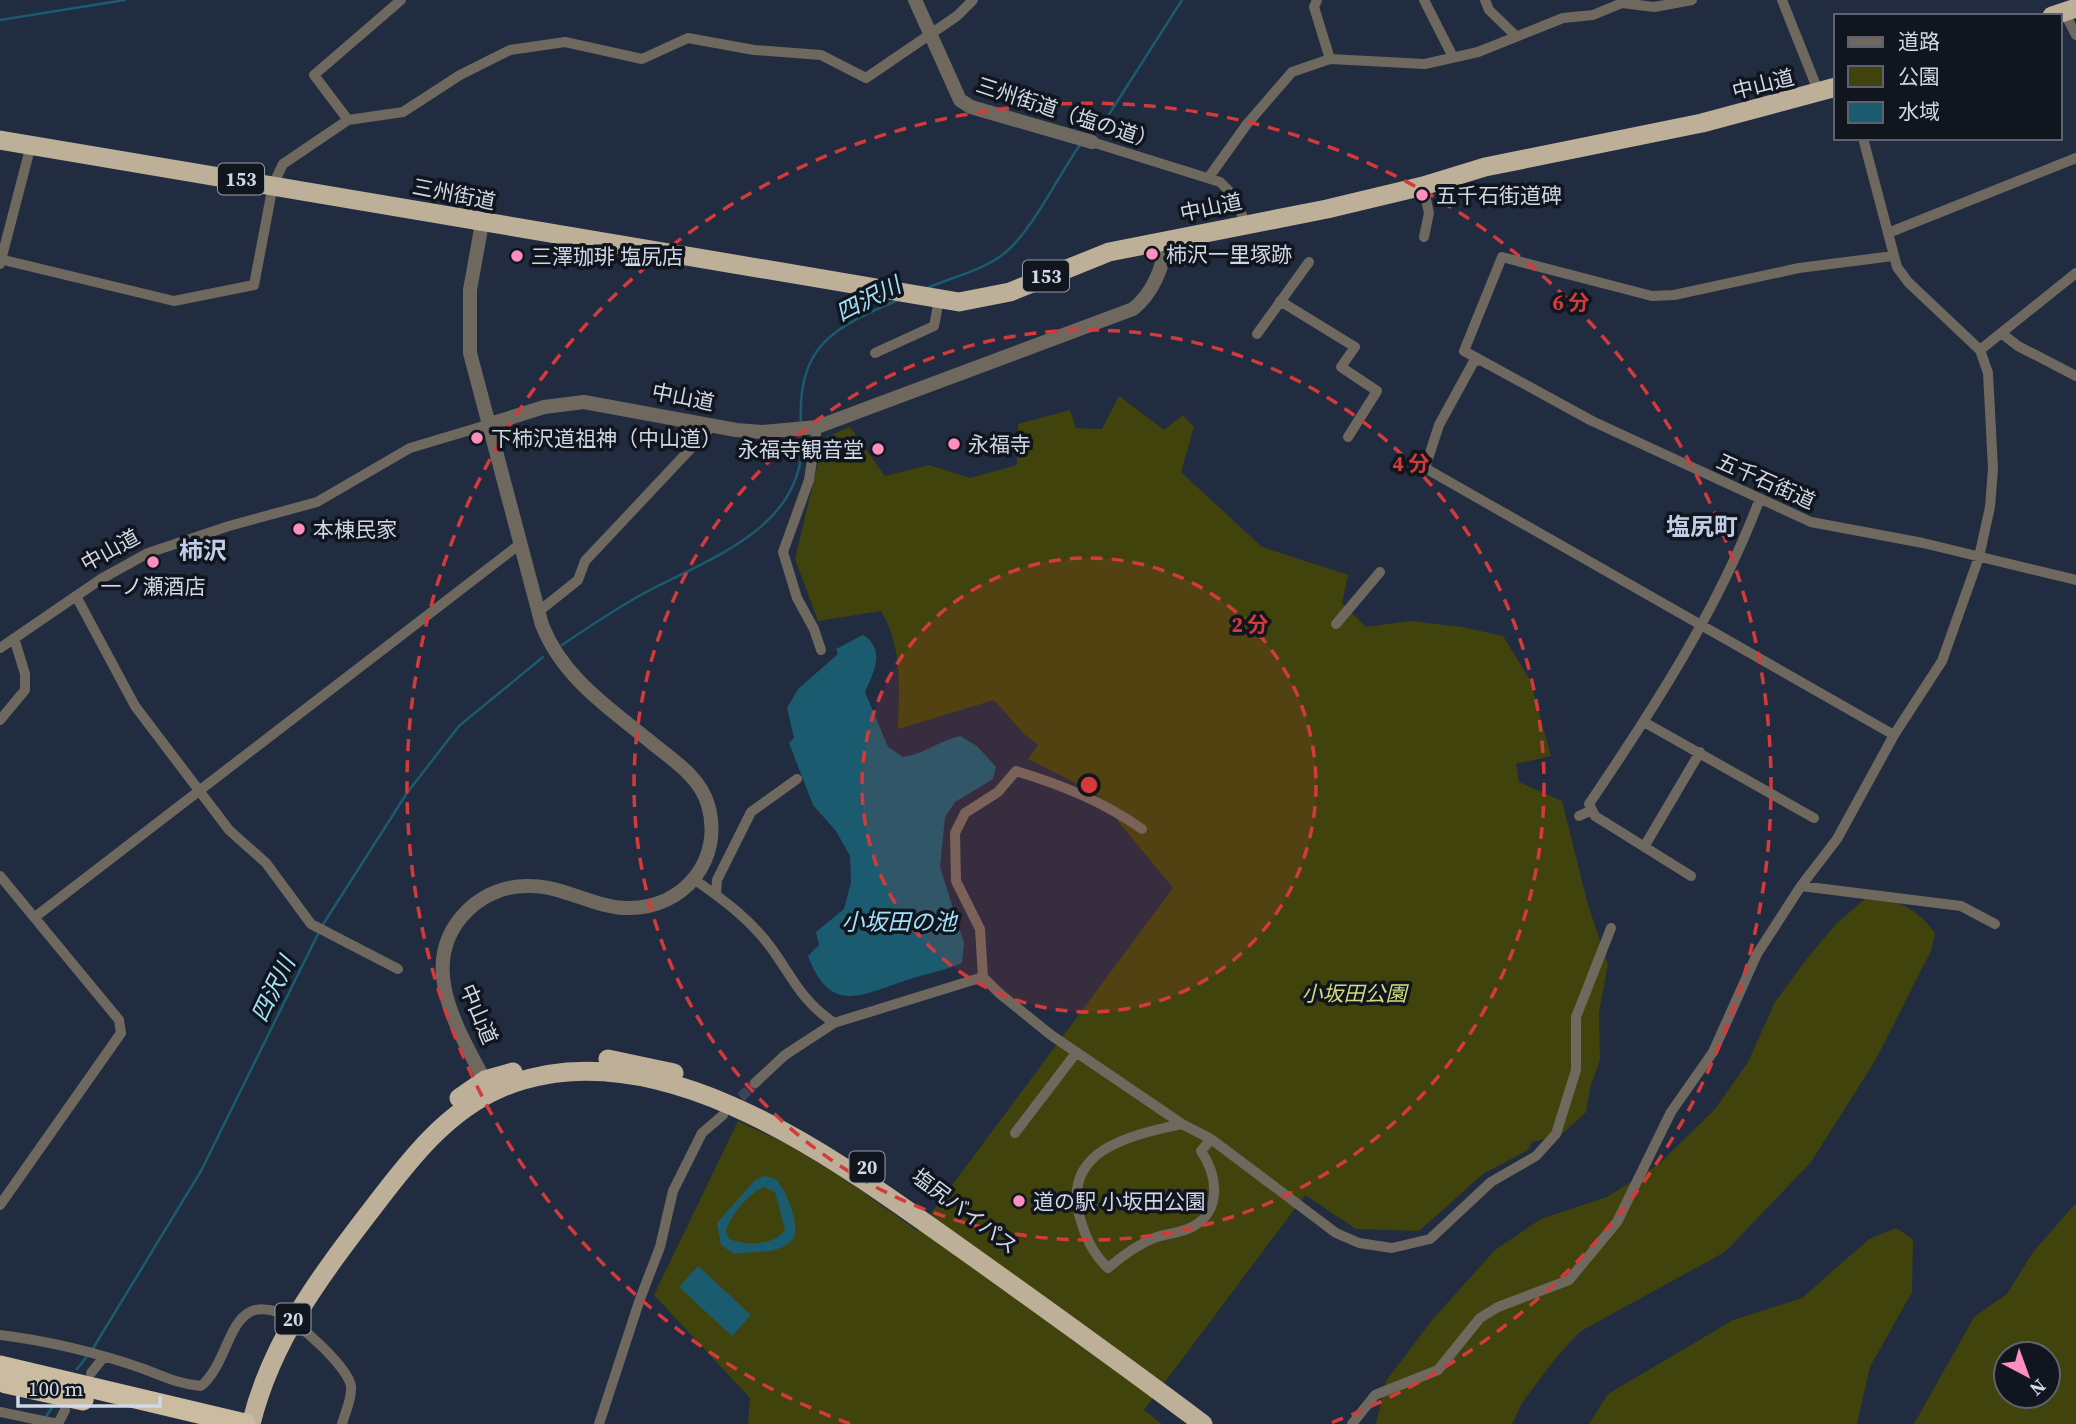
<svg xmlns="http://www.w3.org/2000/svg" width="2076" height="1424" font-family="'Source Serif 4','Noto Sans JP',serif">
	<rect width="100%" height="100%" fill="#212c40"/>
	<path fill="#40430c" fill-rule="evenodd" d="M1119 396 1164 430 1183 415 1194 427 1181 472 1262 547 1348 575 1342 603 1366 627 1410 621 1462 627 1503 636 1530 680 1551 756 1516 764 1519 782 1562 801 1588 905 1608 964 1599 1013 1600 1060 1590 1088 1586 1112 1561 1135 1532 1142 1528 1150 1483 1174 1419 1231 1356 1229 1305 1195 1144 1410 1162 1424H748L750 1398 654 1295 738 1121 787 1144 843 1178 918 1231 1173 888 1095 793 1028 759 1038 745 1024 734 994 700 898 729C899 688 903 648 881 611L818 621 795 559 824 438 850 427 885 476 929 465 970 478 1017 465 1018 424 1070 410 1076 428 1102 429Z
		M1868 896C1897 899 1918 909 1935 933L1931 951 1875 1061 1811 1162 1725 1252 1581 1331 1558 1355 1522 1403 1512 1424H1376L1386 1381 1432 1320 1495 1250 1541 1219 1607 1197 1659 1164 1715 1109 1748 1062 1775 1002 1805 961 1836 924Z
		M2076 1203V1424H1914L1974 1317 2007 1294 2033 1252ZM2006 1354H2048V1396H2006Z
		M1896 1228 1913 1239 1912 1292 1870 1367 1857 1424H1589L1608 1394 1733 1320 1802 1298 1869 1239Z"/>
	<path fill="#1b5b6f" fill-rule="evenodd" d="M863 635C886 649 874 672 865 692L888 747 903 757C924 754 939 741 960 736L977 746 996 767 993 779 955 802 945 817 940 867 964 943 962 963C944 971 928 973 910 979 863 994 831 1017 808 956L819 945 816 932 844 909 851 882 850 856 836 831 813 805 789 743 794 738 787 708 798 689 838 654 836 649Z
		M764 1176C770 1177 775 1177 779 1183 787 1194 802 1228 792 1240 779 1255 752 1251 734 1254L721 1245 717 1223 755 1180ZM764 1187 775 1192 785 1230C773 1246 746 1246 729 1239L726 1231C730 1216 749 1193 764 1187Z
		M698 1266 751 1315 732 1336 679 1287Z"/>
	<g fill="none" stroke-linecap="round" stroke-linejoin="round">
		<path stroke="#1b5b6f" stroke-width="2.5" d="M0 20 125 0
			M1089 136 1108 116 1182 0
			M927 288C952 277 985 270 1006 252 1033 229 1058 176 1080 145
			M801 425C797 345 833 328 898 300
			M562 645C590 626 618 607 648 591 713 557 807 526 802 435
			M322 926 407 793 459 726 543 657
			M92 1350 201 1171 319 932
			M77 1369 88 1355
			M45 1418 53 1406"/>
		<path stroke="#3b4659" stroke-width="10" stroke-dasharray="10 5" stroke-linecap="butt" d="M730 1108 755 1083"/>
		<path stroke="#6f685e" stroke-width="10" d="M1317 0 1314 7 1330 59
			M1424 0 1453 57
			M1485 0 1489 10 1516 36
			M1782 0 1819 93
			M2064 12 2076 35
			M348 120 314 75 401 0
			M1092 142 1220 182 1235 197 1245 223
			M1209 177 1247 124 1292 72 1330 59 1425 64 1478 52 1563 18 1593 15 1622 3 1654 7 1692 0
			M1423 186 1429 213 1424 237
			M1888 233 2076 158
			M1893 256 1799 268 1674 295 1652 296 1502 257 1464 351 1592 421 1811 522 1923 543 2076 580
			M0 259 174 301 254 285 273 185 283 164 348 120 403 112 460 75 510 50 565 42 642 59 688 38 754 50 821 55 866 78 957 16 973 0
			M0 264 31 145
			M1280 301 1355 347 1341 367 1377 391 1348 437
			M2001 333 2018 346 2076 376
			M1257 334 1309 262
			M1980 350 2076 273
			M875 353 934 326 939 300
			M1478 360 1473 363 1439 425 1425 468 1894 735
			M817 427 809 480 783 552 797 598 814 629 821 650
			M76 596 135 706 229 830 266 863 311 924 398 969
			M538 612 578 580 585 561 712 426
			M1336 624 1380 572
			M0 648 101 579 148 553 229 526 317 502 410 448 487 425
			M0 720 25 690V674L14 638
			M1644 722 1814 818
			M1579 816 1592 810
			M1142 829C1102 801 1062 785 1016 771L998 792 965 813 955 833 956 881 980 929 983 977 999 993 1051 1035 1182 1124 1211 1139 1336 1233 1359 1243 1392 1248 1430 1239 1491 1182 1536 1156 1556 1134 1576 1070V1017L1611 928
			M1644 847 1700 752
			M0 876 119 1020 121 1033 0 1205
			M1691 876 1595 816 1589 804C1654 708 1718 609 1759 501
			M695 880C724 900 751 920 772 949 794 980 801 1000 834 1023
			M1801 886 1961 906 1995 924
			M716 894 717 880 751 812 797 779
			M35 917 520 544
			M755 1083 785 1055 834 1023 983 977
			M1182 1124C1131 1135 1058 1150 1081 1221 1086 1239 1094 1255 1108 1268 1122 1256 1137 1245 1154 1238 1166 1234 1180 1233 1192 1227 1222 1211 1218 1176 1201 1151L1211 1139
			M1015 1133 1076 1053
			M0 1335C49 1341 98 1353 144 1369 164 1377 179 1384 201 1386 225 1366 228 1323 250 1312 257 1308 270 1309 277 1312 295 1319 350 1368 351 1387 352 1399 345 1413 342 1424
			M91 1373 103 1358
			M0 1412 58 1424 65 1410
			M599 1424 640 1299 660 1247 673 1191 702 1133 723 1115
			M1352 1424 1375 1395 1438 1370 1480 1318 1498 1307 1569 1280 1617 1222 1671 1112 1713 1052 1757 954 1801 886 1837 839 1894 735 1942 661 1979 557 1990 507 1993 469 1988 373 1980 350 1908 282 1897 267 1863 138"/>
		<path stroke="#6f685e" stroke-width="14" d="M915 0 960 100 971 107 1092 142
			M482 223 470 290V353L542 625C563 678 609 708 652 743 673 760 701 778 708 805 724 859 684 909 628 908 595 908 564 886 530 886 508 885 484 894 468 910 412 964 462 1035 489 1089
			M487 425 544 407 584 402 736 430 762 432 817 427 1133 309C1151 295 1167 264 1163 241"/>
		<path stroke="#beb098" stroke-width="19" d="M2052 16 2076 8
			M0 140 959 302 1010 292 1109 252 1327 209 1423 186 1485 167 1702 123 1836 87
			M608 1059 674 1073
			M459 1098 485 1080 513 1072
			M251 1424C272 1338 323 1273 375 1205 410 1159 447 1111 501 1088 661 1021 850 1170 972 1256 1049 1311 1127 1367 1203 1424"/>
		<path stroke="#cbbba1" stroke-width="21" d="M0 1366 245 1424
			M6 1383 83 1400"/>
	</g>
	<circle cx="1089" cy="785" r="227" fill="#d53a3b" fill-opacity=".12"/>
	<g fill="none" stroke="#d53a3b" stroke-width="3.5" stroke-dasharray="12 9">
		<circle cx="1089" cy="785" r="227"/>
		<circle cx="1089" cy="785" r="455"/>
		<path d="M850 1424A682 682 0 1 1 1328 1424"/>
	</g>
	<g fill="#fd8ebe" stroke="#10151e" stroke-width="2.5">
		<circle cx="1422" cy="195" r="7"/>
		<circle cx="1152" cy="254" r="7"/>
		<circle cx="517" cy="256" r="7"/>
		<circle cx="477" cy="438" r="7"/>
		<circle cx="954" cy="444" r="7"/>
		<circle cx="878" cy="449" r="7"/>
		<circle cx="299" cy="529" r="7"/>
		<circle cx="153" cy="562" r="7"/>
		<circle cx="1019" cy="1201" r="7"/>
	</g>
	<g text-anchor="middle" dominant-baseline="central" stroke-width="7" stroke-linejoin="round" paint-order="stroke">
		<g fill="#10151e" stroke="#969ea9" stroke-width="2">
			<rect x="218" y="163.5" width="46" height="31" rx="5"/>
			<rect x="1023" y="260.5" width="46" height="31" rx="5"/>
			<rect x="849.5" y="1151.5" width="35" height="31" rx="5"/>
			<rect x="275.5" y="1303.5" width="35" height="31" rx="5"/>
		</g>
		<g font-size="19" font-weight="bold" fill="#d0d8e5">
			<text x="241" y="179">153</text>
			<text x="1046" y="276">153</text>
			<text x="867" y="1167">20</text>
			<text x="293" y="1319">20</text>
		</g>
		<g font-size="21" fill="#d0d8e5" stroke="#10151e">
			<text transform="translate(1763 84) rotate(-14)">中山道</text>
			<text transform="translate(1067 113) rotate(18)">三州街道（塩の道）</text>
			<text transform="translate(454 194) rotate(11)">三州街道</text>
			<text transform="translate(1211 207) rotate(-12)">中山道</text>
			<text transform="translate(683 397) rotate(11)">中山道</text>
			<text transform="translate(1766 481) rotate(24)">五千石街道</text>
			<text transform="translate(110 550) rotate(-29)">中山道</text>
			<text transform="translate(479 1014) rotate(67)">中山道</text>
			<text transform="translate(965 1211) rotate(37)">塩尻バイパス</text>
		</g>
		<g font-size="21" fill="#d0d8e5" stroke="#10151e" text-anchor="start">
			<text x="1436" y="195">五千石街道碑</text>
			<text x="1166" y="254">柿沢一里塚跡</text>
			<text x="531" y="256">三澤珈琲 塩尻店</text>
			<text x="491" y="438">下柿沢道祖神（中山道）</text>
			<text x="968" y="444">永福寺</text>
			<text x="864" y="449" text-anchor="end">永福寺観音堂</text>
			<text x="313" y="529">本棟民家</text>
			<text x="153" y="586" text-anchor="middle">一ノ瀬酒店</text>
			<text x="1033" y="1201">道の駅 小坂田公園</text>
		</g>
		<g font-size="21" font-style="italic" fill="#d3db7d" stroke="#10151e">
			<text x="1354" y="993">小坂田公園</text>
		</g>
		<g font-size="23" font-style="italic" fill="#a3e1f9" stroke="#10151e">
			<text transform="translate(868 299) rotate(-27)">四沢川</text>
			<text x="899" y="922">小坂田の池</text>
			<text transform="translate(273 989) rotate(-64)">四沢川</text>
		</g>
		<g font-size="24" font-weight="bold" fill="#bfcde7" stroke="#10151e">
			<text x="1702" y="526">塩尻町</text>
			<text x="203" y="550">柿沢</text>
		</g>
	</g>
	<circle cx="1089" cy="785" r="10" fill="#d53a3b" stroke="#10151e" stroke-width="3.5"/>
	<g font-size="21" text-anchor="middle" font-weight="bold" fill="#d53a3b" stroke="#10151e" stroke-width="7" stroke-linejoin="round" paint-order="stroke">
		<text x="1571" y="310">6 分</text>
		<text x="1411" y="471">4 分</text>
		<text x="1250" y="632">2 分</text>
	</g>
	<rect x="1834" y="14" width="228" height="126" fill="#10151e" stroke="#5d636e" stroke-width="2"/>
	<rect x="1848" y="37" width="35" height="10" fill="#6f685e" stroke="#5d636e" stroke-width="2"/>
	<text x="1898" y="49" font-size="21" fill="#d0d8e5">道路</text>
	<rect x="1848" y="66" width="35" height="21" fill="#40430c" stroke="#5d636e" stroke-width="2"/>
	<text x="1898" y="84" font-size="21" fill="#d0d8e5">公園</text>
	<rect x="1848" y="102" width="35" height="21" fill="#1b5b6f" stroke="#5d636e" stroke-width="2"/>
	<text x="1898" y="119" font-size="21" fill="#d0d8e5">水域</text>
	<g transform="translate(2027 1375) rotate(139)"><circle r="33" fill="#10151e" stroke="#5d636e" stroke-width="2"/>
	<path d="M0-5L12 26L0 18L-12 26Z" fill="#fd8ebe"/>
	<text y="-10" font-size="19" font-weight="bold" text-anchor="middle" fill="#d0d8e5">N</text>
	</g>
	<path d="M18 1396v10h142v-10" fill="none" stroke="#d0d8e5" stroke-width="3.5"/>
	<text x="28" y="1396" font-size="21" fill="#d0d8e5" stroke="#10151e" stroke-width="5" paint-order="stroke">100 m</text>
</svg>
